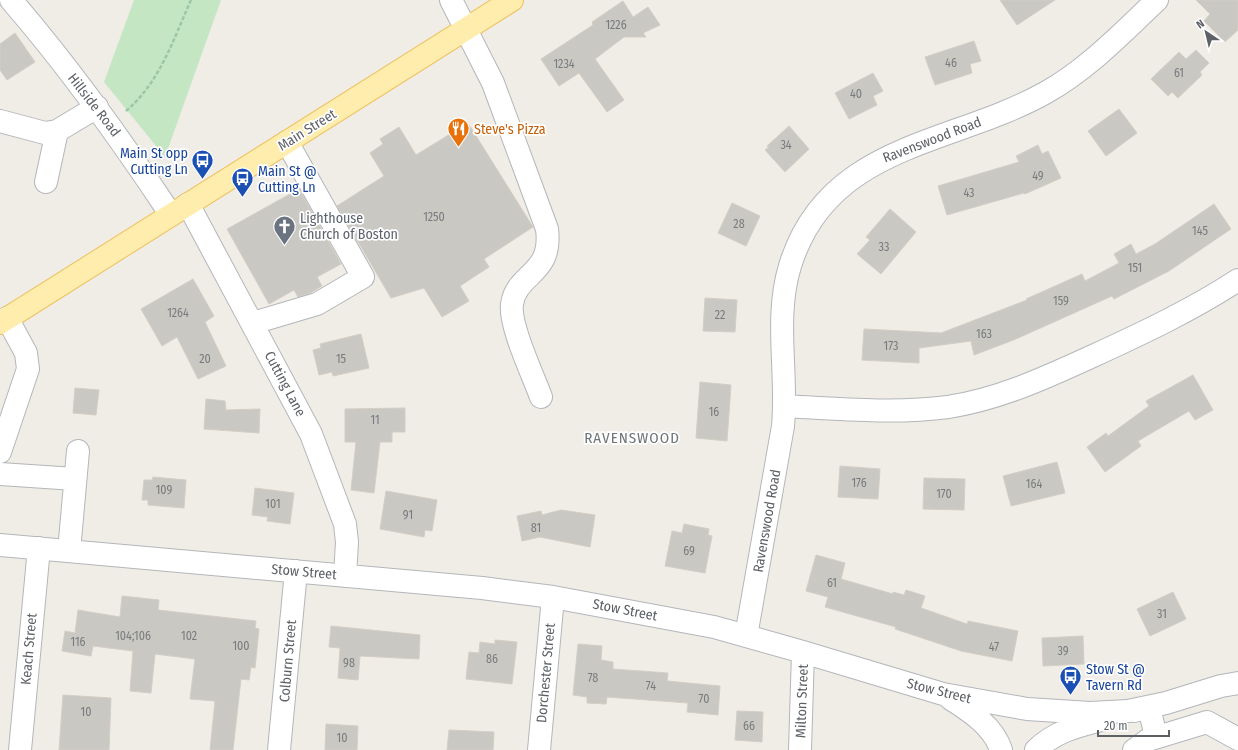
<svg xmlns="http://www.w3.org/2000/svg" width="1238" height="750" font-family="'Fira Sans Condensed',sans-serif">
	<rect width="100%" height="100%" fill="#efede6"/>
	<path fill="#c4e6c3" d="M134 0H221L165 157 104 82Z"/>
	<path fill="#cac8c3" stroke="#d4cec4" d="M1000 0H1055L1017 25Z
		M1196 0H1238V30L1225 42 1204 21 1210 14Z
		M623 1 633 17 648 7 660 25 643 33 646 37H624L595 59 624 100 607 112 579 73 559 86 541 59 593 25 592 22Z
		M15 33 35 62 7 80 0 70V44Z
		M974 41 981 61 970 64 972 73 935 85 925 57Z
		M1196 50 1209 63 1200 72 1202 75 1178 98 1172 92 1168 96 1151 79 1179 52 1186 59Z
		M873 73 883 91 873 96 877 105 849 119 835 93Z
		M1119 109 1137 133 1106 156 1088 131Z
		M468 123 533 227 484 259 489 267 460 286 469 301 442 317 424 288 391 298 337 206 384 176 370 153 383 144 380 139 399 127 416 155Z
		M789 126 809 149 785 172 765 150 769 147 767 146Z
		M1038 145 1042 154 1048 151 1061 178 1025 194 1024 193 947 215 938 186 1019 162 1016 156Z
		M299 189 341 264 317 277 322 286 310 293 298 297 294 290 269 304 227 229Z
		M732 203 760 216 746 246 718 233Z
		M1214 204 1231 229 1169 271 1114 299 1112 296 1016 339 974 355 971 341 919 348V363L862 360 864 329 941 333 1027 300 1026 299 1082 274 1085 281 1119 263 1114 254 1131 244 1136 254 1155 244Z
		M890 209 916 232 881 274 857 254 870 240 866 237Z
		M193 279 214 316 205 322 226 366 198 379 177 337 162 346 141 309Z
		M705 298 737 300 735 332 703 331Z
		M361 334 369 368 333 376 332 372 319 375 313 350 321 348 320 344Z
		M1193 375 1213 410 1195 420 1189 411 1138 441 1141 446 1105 472 1087 447 1106 433 1108 436 1149 406 1146 401Z
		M700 382 731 385 727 441 696 438Z
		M75 388 99 390 96 415 73 413Z
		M206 399 225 401 226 410 260 409 259 433 204 429Z
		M405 408V432H392V442H380L374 493 351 490 356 442H345V409Z
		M1057 462 1065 493 1011 506 1003 476Z
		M840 466 880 469 878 499 838 497Z
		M153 477 186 480 184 508 148 505V500H142L144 480H152Z
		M924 478 965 479 964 510 923 509Z
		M255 488 294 493 290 524 267 521 268 517 252 515Z
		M386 491 437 500 432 531 425 530 424 537 380 529Z
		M561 510 595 515 590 547 540 537 522 541 517 516 541 511 542 515Z
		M684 524 709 529 708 535 712 536 705 573 665 566 672 531 682 533Z
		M816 555 845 563 841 579 893 594V592L904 595 906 590 925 596 921 608 967 624 968 621 1018 631 1012 661 961 651 895 629 896 627 825 607 828 597 806 591Z
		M1173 592 1186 619 1150 636 1137 609Z
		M122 596 159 600 158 610 256 621 255 628 259 629 255 668 251 667 249 680 241 679 233 750H210L215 701 190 699 195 659 155 654 151 693 130 691 133 651 93 646 91 656 62 651 65 631 75 633 78 610 120 617Z
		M331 626 420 635 419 659 360 656 358 680 338 678 340 648 329 647Z
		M1083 636 1084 664 1043 666 1042 638Z
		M495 640 517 642 512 684 466 679 469 652 479 653 480 642 495 644Z
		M578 644 602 646 601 660 613 662V669L668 673 667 681 720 686 718 715 687 712 688 703 607 697 606 704 587 703V697L573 695Z
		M63 695 111 698 109 750H59Z
		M737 711 763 712 762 742 735 740Z
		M326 724 358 726 357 750H325Z
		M449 730 494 732 493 750H447Z"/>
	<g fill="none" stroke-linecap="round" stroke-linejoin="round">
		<defs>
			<path id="minor" d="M11 0C69 67 122 141 171 215
				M451 0 493 83 547 229C553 275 517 272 512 304 509 325 533 375 541 397
				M0 121 45 133 57 131 97 107
				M46 182 57 131
				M188 204 311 434 345 524 347 542 345 576
				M253 323 317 304 363 277 287 142
				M785 406C839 409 895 414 948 407 1000 399 1047 377 1093 356 1143 333 1192 310 1238 280
				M0 452 28 369 26 353 7 318
				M0 474 75 479
				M0 545 482 588 553 597 714 627 803 652 943 694 1027 709 1090 713 1128 711 1166 703 1221 686 1238 683
				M69 551 78 451
				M746 636 783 426C788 373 774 318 790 266 827 144 952 145 1045 93 1088 69 1122 33 1157 0
				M951 699C970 711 994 727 1001 750
				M1134 711 1149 707 1156 737
				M20 750 39 548
				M279 750 296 571
				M539 750 553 597
				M800 750 803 652
				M1036 750C1054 732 1077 726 1101 720
				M1134 750 1148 740 1207 722 1238 739"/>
			<path id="major" d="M0 323 512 0"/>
		</defs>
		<use href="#minor" stroke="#b3b6ba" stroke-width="24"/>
		<use href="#major" stroke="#efc05f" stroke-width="24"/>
		<path stroke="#9cc7a6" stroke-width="2.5" stroke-dasharray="4 2" stroke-linecap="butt" d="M126 111C160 82 173 40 191 0"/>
		<use href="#minor" stroke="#fff" stroke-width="22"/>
		<use href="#major" stroke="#feedad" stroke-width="22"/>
	</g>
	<defs>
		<symbol id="restaurant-pin" viewBox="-11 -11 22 30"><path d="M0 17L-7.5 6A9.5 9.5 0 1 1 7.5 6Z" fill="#e8710a" stroke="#fff"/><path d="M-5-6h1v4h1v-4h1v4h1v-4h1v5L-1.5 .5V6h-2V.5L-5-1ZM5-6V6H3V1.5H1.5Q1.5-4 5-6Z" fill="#fff"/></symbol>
		<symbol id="bus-pin" viewBox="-11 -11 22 30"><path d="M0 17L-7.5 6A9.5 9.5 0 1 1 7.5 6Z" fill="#1a4fb4" stroke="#fff"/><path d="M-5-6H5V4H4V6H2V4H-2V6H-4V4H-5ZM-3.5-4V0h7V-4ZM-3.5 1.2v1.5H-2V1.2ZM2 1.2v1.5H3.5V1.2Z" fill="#fff"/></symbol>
		<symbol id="church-pin" viewBox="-11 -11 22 30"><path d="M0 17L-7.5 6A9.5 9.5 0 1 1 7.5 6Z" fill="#6b7280" stroke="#fff"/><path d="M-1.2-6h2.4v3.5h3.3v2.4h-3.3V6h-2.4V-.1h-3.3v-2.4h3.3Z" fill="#fff"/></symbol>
	</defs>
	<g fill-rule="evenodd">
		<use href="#restaurant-pin" x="446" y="116" width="25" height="34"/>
		<use href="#bus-pin" x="190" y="148" width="25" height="34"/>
		<use href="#bus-pin" x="230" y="166" width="25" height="34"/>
		<use href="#church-pin" x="272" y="214" width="25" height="34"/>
		<use href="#bus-pin" x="1058" y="664" width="25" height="34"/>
	</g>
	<g text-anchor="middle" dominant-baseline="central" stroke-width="3.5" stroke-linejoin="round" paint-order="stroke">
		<g font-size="12" fill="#787b7d">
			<text x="616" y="25">1226</text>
			<text x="951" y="63">46</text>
			<text x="564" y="64">1234</text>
			<text x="1179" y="73">61</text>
			<text x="856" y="94">40</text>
			<text x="786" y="145">34</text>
			<text x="1038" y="176">49</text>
			<text x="969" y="193">43</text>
			<text x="434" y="217">1250</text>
			<text x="739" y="224">28</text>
			<text x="1200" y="231">145</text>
			<text x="884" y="247">33</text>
			<text x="1135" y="268">151</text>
			<text x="1061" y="301">159</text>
			<text x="178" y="313">1264</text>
			<text x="720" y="315">22</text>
			<text x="984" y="334">163</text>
			<text x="891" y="346">173</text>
			<text x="205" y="359">20</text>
			<text x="341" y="359">15</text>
			<text x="714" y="412">16</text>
			<text x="375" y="420">11</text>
			<text x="859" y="483">176</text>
			<text x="1034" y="484">164</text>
			<text x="164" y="490">109</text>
			<text x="944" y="494">170</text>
			<text x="273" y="504">101</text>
			<text x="408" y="515">91</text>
			<text x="536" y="528">81</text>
			<text x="689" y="551">69</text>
			<text x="832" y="583">61</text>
			<text x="1162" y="614">31</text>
			<text x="133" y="636">104;106</text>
			<text x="189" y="636">102</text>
			<text x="78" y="642">116</text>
			<text x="241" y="646">100</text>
			<text x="994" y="647">47</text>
			<text x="1063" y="651">39</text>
			<text x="492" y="659">86</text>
			<text x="349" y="663">98</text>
			<text x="593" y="678">78</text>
			<text x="651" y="686">74</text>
			<text x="704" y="699">70</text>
			<text x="86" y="712">10</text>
			<text x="749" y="726">66</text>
			<text x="342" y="738">10</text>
		</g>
		<g font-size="14" fill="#5d6166" stroke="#fff">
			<text transform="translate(94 105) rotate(52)">Hillside Road</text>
			<text transform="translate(307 130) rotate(-32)">Main Street</text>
			<text transform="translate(932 140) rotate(-21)">Ravenswood Road</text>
			<text transform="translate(285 384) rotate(62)">Cutting Lane</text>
			<text transform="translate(767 521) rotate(-80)">Ravenswood Road</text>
			<text transform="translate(304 572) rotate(5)">Stow Street</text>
			<text transform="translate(625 610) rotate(11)">Stow Street</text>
			<text transform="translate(29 649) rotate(-85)">Keach Street</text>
			<text transform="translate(288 661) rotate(-85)">Colburn Street</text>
			<text transform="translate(546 673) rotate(-85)">Dorchester Street</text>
			<text transform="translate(939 691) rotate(14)">Stow Street</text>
			<text transform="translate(802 701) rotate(-88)">Milton Street</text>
		</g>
		<g font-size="14" fill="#c56008" stroke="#fff" text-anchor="start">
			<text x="474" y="129">Steve's Pizza</text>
		</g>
		<g font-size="14" fill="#164399" stroke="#fff" text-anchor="start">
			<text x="188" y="153" text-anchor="end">Main St opp<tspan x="188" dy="16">Cutting Ln</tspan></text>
			<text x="258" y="171">Main St @<tspan x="258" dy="16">Cutting Ln</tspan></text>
			<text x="1086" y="669">Stow St @<tspan x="1086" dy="16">Tavern Rd</tspan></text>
		</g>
		<g font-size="14" fill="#5b616d" stroke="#fff" text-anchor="start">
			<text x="300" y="218">Lighthouse<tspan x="300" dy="16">Church of Boston</tspan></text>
		</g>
		<g font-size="15" letter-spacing="1" fill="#6e7478" stroke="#fff">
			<text x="632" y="438">RAVENSWOOD</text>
		</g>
	</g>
	<g transform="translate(1206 32) rotate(325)" stroke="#ffffff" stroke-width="3" paint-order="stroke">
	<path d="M0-3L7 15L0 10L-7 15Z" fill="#5d6166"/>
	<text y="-6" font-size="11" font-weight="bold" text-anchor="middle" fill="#5d6166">N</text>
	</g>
	<path d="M1098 730v6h71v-6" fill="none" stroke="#5d6166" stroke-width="2"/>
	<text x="1104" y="730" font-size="12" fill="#5d6166" stroke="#ffffff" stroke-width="3" paint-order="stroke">20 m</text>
</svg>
